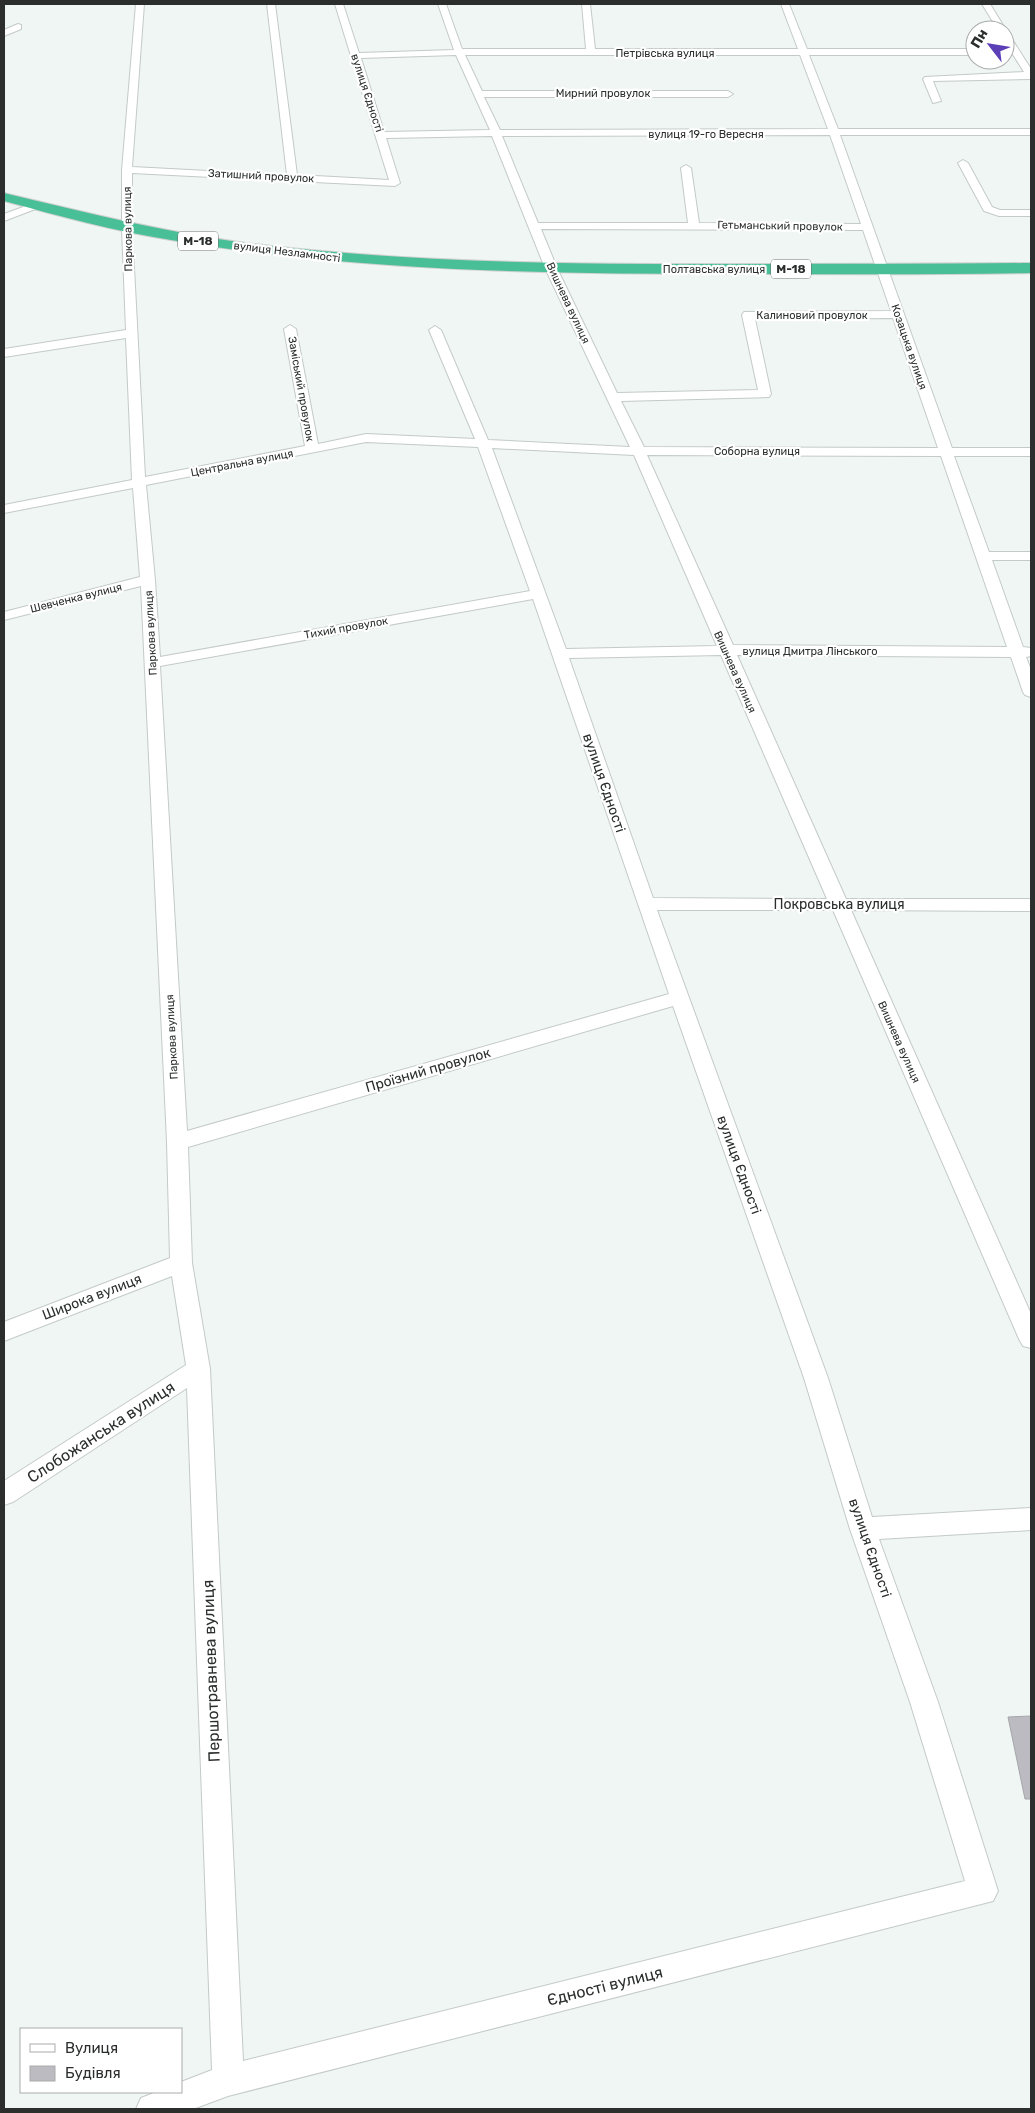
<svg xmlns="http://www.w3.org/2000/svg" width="1035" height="2113" font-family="Rubik,sans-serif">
	<rect width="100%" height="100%" fill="#f0f6f3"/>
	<path fill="#bcbbc1" stroke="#a5a5aa" d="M1031 1716V1799H1025L1008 1717Z"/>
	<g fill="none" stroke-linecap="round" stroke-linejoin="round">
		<defs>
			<path id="street" d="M136 4H144L132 167 287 175 267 4H275L297 175 389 180 335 4H343L359 53 454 50 438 4H446L462 49H586L582 4H590L595 49H798L781 4H789L807 49H975V55H809L838 129H1031V135H840L952 448H1031V456H954L989 552H1031V560H992L1023 647 1031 648V656L1026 657 1031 670V697L1025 695 1023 692 1011 657 737 655 846 899H1031V911L851 910 1031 1314V1348L1023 1346 1019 1339 833 910H657L828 1378 872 1517 1031 1508V1530L879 1539 938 1702 998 1891 993 1901 228 2096 193 2109H136L141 2098 156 2092H181V2082L212 2070 187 1388 13 1502 4 1505V1481L186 1365 172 1276 4 1341V1322L170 1258 167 1142 141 586 4 620V612L140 577 133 488 4 513V505L132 480 126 338 4 357V349L126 330 122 229V170ZM456 55 490 130 384 132 361 58ZM465 55H800L828 129 500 130 484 97H728L733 94 728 91H482ZM830 135 861 224 699 223 691 168 686 165 681 168 688 223H538L502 136ZM492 136 545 268 630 447 488 440 441 330 435 326 429 330 475 439 366 434 318 444 296 329 290 325 284 329 305 446 145 477 132 229V173L395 186 400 183 386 138ZM541 229 863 230 891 311 744 312 742 315 758 390 617 393 557 268ZM893 318 938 448 644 447 621 401 769 397 771 394 755 319ZM366 442 478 447 530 591 160 657 155 580 146 485ZM492 448 634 455 717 646 566 649ZM647 455 941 456 1007 647 733 645ZM533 599 669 994 187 1131 160 666ZM721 655 827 899 653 898 569 658ZM673 1006 804 1378 850 1529 910 1702 965 1881 243 2061 210 1369 192 1263 188 1147Z
				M982 4H990L1006 30 1005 32V30H998Z
				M18 24 21 25V29L4 36V30Z
				M1005 32 1008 33 1031 69V79L933 81 941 101 933 103 923 79 925 77 1024 72 1005 42Z
				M963 160 968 163 992 207 1000 210H1031V216H999L984 211 958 163Z
				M34 203 38 204V208L4 221V214Z"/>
			<path id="highway" d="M4 193C87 213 168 233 253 244 404 262 557 264 709 264 816 264 924 264 1031 263V273C931 275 830 274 730 274 543 274 355 271 171 240 114 231 59 216 4 201Z"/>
		</defs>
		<use href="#street" stroke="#c3cac7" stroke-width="2"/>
		<use href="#highway" stroke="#d0d1d1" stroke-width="2"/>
		<use href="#street" fill="#fff" fill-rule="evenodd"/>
		<use href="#highway" fill="#48bf96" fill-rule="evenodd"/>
	</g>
	<g text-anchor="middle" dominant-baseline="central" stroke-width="4.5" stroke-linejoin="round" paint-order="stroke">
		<g font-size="11" fill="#2b2e2d" stroke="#fff">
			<text x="665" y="53">Петрівська вулиця</text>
			<text transform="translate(367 93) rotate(72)">вулиця Єдності</text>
			<text x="603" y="93">Мирний провулок</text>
			<text x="706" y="134">вулиця 19-го Вересня</text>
			<text transform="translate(261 176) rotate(3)">Затишний провулок</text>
			<text transform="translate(780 226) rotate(1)">Гетьманський провулок</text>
			<text transform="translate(128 229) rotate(-91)">Паркова вулиця</text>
			<text transform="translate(287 252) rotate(7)">вулиця Незламності</text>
			<text x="714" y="269">Полтавська вулиця</text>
			<text transform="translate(568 303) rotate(65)">Вишнева вулиця</text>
			<text x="812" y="315">Калиновий провулок</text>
			<text transform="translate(909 347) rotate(71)">Козацька вулиця</text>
			<text transform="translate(301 389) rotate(80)">Заміський провулок</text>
			<text x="757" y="451">Соборна вулиця</text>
			<text transform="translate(242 463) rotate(-11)">Центральна вулиця</text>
			<text transform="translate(76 598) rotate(-14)">Шевченка вулиця</text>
			<text transform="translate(346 628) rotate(-10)">Тихий провулок</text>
			<text transform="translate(151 633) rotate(-93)">Паркова вулиця</text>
			<text x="810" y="651">вулиця Дмитра Лінського</text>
			<text transform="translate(735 672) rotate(66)">Вишнева вулиця</text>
			<text transform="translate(172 1037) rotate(-93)">Паркова вулиця</text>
			<text transform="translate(899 1042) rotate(66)">Вишнева вулиця</text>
		</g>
		<g fill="#fff" stroke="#6b6d6c" stroke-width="1">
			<rect x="178" y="231.5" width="40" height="19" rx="4"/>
			<rect x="771" y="259.5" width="40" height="19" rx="4"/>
		</g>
		<g font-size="12" font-weight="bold" fill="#2b2e2d">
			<text x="198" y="241">М-18</text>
			<text x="791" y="269">М-18</text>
		</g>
		<g font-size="14" fill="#2b2e2d" stroke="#fff">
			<text transform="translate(604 783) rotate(71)">вулиця Єдності</text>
			<text x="839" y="904">Покровська вулиця</text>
			<text transform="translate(428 1070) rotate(-16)">Проїзний провулок</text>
			<text transform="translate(739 1165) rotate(70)">вулиця Єдності</text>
			<text transform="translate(92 1297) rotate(-21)">Широка вулиця</text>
			<text transform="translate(870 1548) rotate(71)">вулиця Єдності</text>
		</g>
		<g font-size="16" fill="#2b2e2d" stroke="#fff">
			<text transform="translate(101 1432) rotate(-33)">Слобожанська вулиця</text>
			<text transform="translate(211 1671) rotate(-92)">Першотравнева вулиця</text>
			<text transform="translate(605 1986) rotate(-14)">Єдності вулиця</text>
		</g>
	</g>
	<rect width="1035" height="2113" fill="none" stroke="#2b2e2d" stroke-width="10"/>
	<rect x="20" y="2028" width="162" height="65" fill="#ffffff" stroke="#aaabab"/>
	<rect x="30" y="2044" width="25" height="8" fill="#ffffff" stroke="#aaabab"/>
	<text x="65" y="2053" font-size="15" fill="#2b2e2d">Вулиця</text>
	<rect x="30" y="2066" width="25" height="15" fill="#bcbbc1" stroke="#aaabab"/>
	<text x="65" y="2078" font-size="15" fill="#2b2e2d">Будівля</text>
	<g transform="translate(990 45) rotate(301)"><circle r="24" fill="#ffffff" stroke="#aaabab"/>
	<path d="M0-4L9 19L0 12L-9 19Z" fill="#5c3eb7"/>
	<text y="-8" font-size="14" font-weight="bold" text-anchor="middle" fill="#2b2e2d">Пн</text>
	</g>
</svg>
